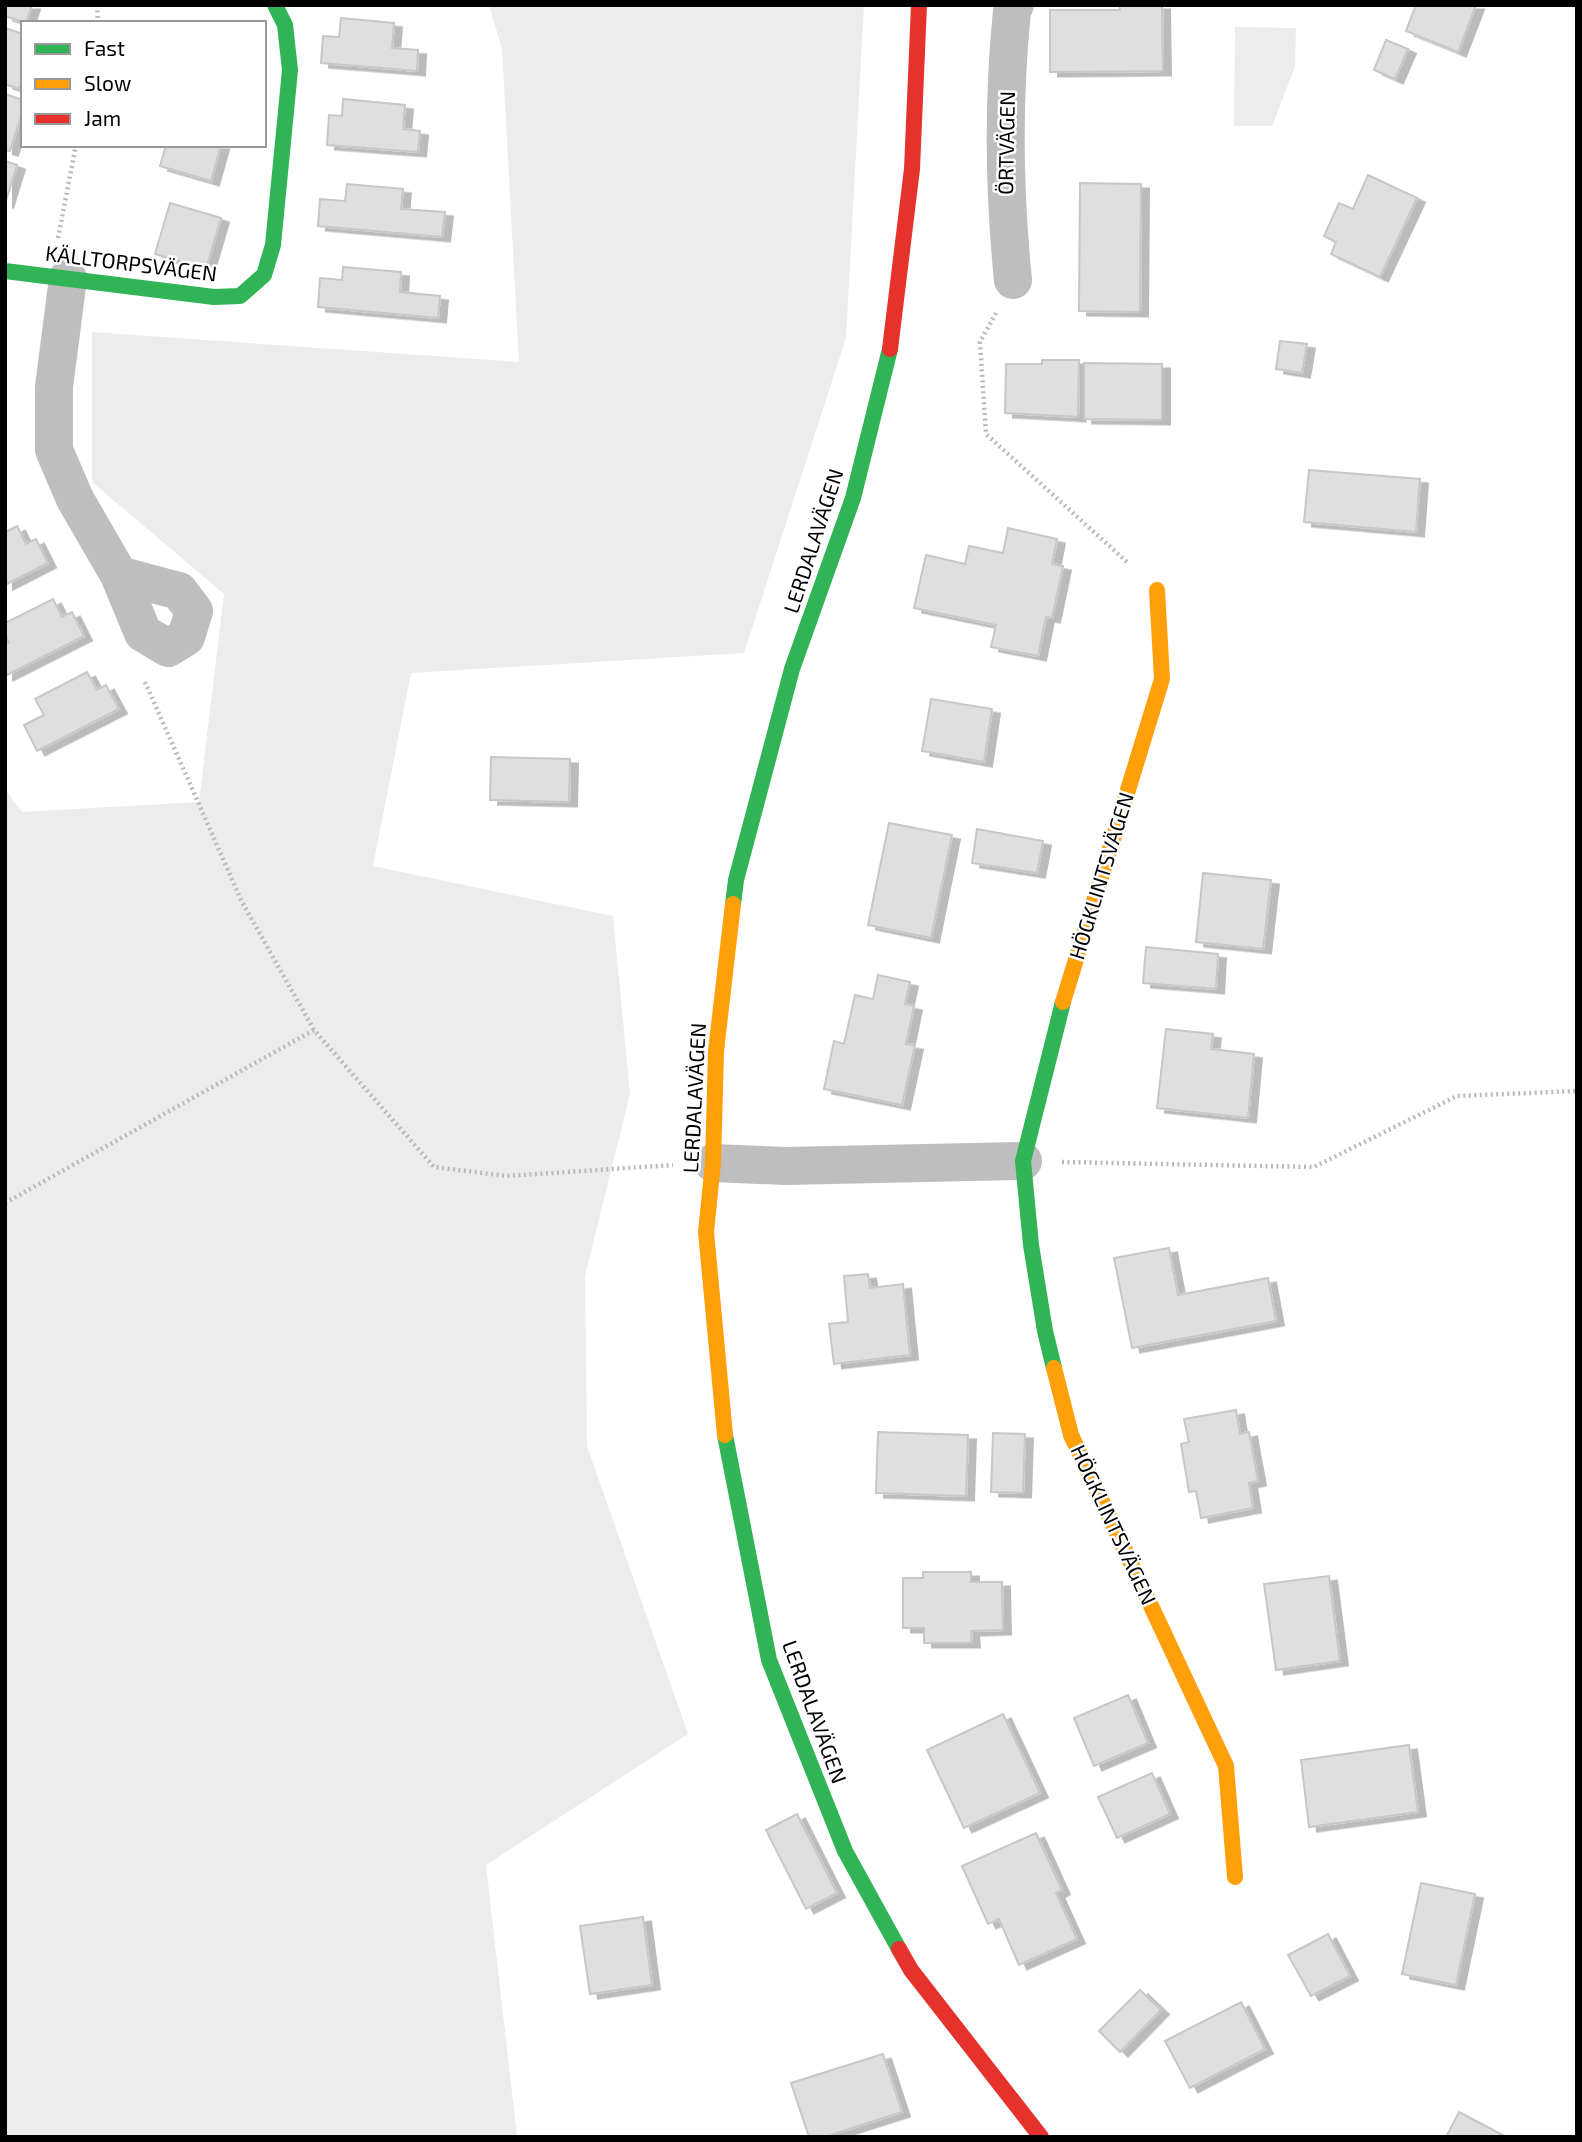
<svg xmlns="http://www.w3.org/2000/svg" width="1582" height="2142" font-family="'Exo 2',sans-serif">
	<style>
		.green { fill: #ececec }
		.building { fill: #dfdfdf; stroke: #c7c7c7; stroke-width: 2; filter: url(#shadow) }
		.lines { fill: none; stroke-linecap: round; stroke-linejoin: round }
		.path { stroke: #b9b9b9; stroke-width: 4.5; stroke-dasharray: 2 3.5; stroke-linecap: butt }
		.street { stroke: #bebebe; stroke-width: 38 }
		.fast { stroke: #30b455; stroke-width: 16 }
		.slow { stroke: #ff9f0a; stroke-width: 16 }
		.jam { stroke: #e5322d; stroke-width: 16 }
		.labels { text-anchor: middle; stroke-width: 5; stroke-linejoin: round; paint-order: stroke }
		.street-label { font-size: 21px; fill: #000; stroke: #fff }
	</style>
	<defs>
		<filter id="shadow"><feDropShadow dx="8" dy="4.5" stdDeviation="0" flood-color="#0004"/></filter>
	</defs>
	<rect width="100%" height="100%" fill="#fff"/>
	<!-- green -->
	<g class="green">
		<polygon points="489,5 864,5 846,338 744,653 411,673 373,866 613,916 630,1094 585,1276 587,1446 688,1734 486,1865 517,2137 5,2137 5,789 22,812 199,802 224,594 92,482 92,332 519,362 502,49"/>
		<polygon points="1235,27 1296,28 1295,67 1272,126 1234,126"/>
	</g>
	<!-- building -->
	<g class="building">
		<polygon points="5,5 32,5 26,23 5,16"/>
		<polygon points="1120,5 1162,5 1163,71 1050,72 1050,10 1120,10"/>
		<polygon points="1416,5 1476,5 1458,52 1406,31"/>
		<polygon points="341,18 394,23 392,48 418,50 417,71 321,63 323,36 339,37"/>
		<polygon points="5,28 23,34 23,78 19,89 5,84"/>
		<polygon points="1386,40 1408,49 1395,79 1374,70"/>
		<polygon points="5,94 23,100 23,110 10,151 5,150"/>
		<polygon points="343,99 405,105 403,129 420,131 418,152 327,145 329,115 342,116"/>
		<polygon points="166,145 221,145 211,181 160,166"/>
		<polygon points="5,161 17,165 5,204"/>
		<polygon points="1368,175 1417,198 1380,277 1331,254 1336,242 1324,236 1339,203 1353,209"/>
		<polygon points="1080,183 1141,184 1140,312 1079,311"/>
		<polygon points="347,184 403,189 401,209 445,212 442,237 318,226 320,199 345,201"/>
		<polygon points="170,203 221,218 206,269 155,254"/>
		<polygon points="343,267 401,272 400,292 440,296 438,318 318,307 320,278 342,280"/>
		<polygon points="1280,341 1307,344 1302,373 1276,369"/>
		<polygon points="1042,360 1079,360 1078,417 1005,413 1006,364 1042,364"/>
		<polygon points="1084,363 1162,364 1162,420 1084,419"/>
		<polygon points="1309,470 1420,479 1416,532 1304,522"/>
		<polygon points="17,526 26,544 36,539 48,563 5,585 5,532"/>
		<polygon points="1008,528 1057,539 1052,564 1063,566 1052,618 1046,617 1038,656 991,647 996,625 914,608 926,555 965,564 969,546 1003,553"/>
		<polygon points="53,599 62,617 72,612 84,636 5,676 5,644 9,642 5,635 5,623"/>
		<polygon points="87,672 97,690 106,685 119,709 37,751 24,725 44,715 35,699"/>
		<polygon points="931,699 992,709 984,762 922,751"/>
		<polygon points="491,757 570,759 569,802 490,800"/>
		<polygon points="889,823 952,835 931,938 868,925"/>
		<polygon points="977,829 1043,841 1037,873 972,863"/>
		<polygon points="1203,873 1271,880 1263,949 1196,942"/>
		<polygon points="1146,947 1218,954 1216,989 1143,983"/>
		<polygon points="878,975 910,982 905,1004 914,1006 906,1044 915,1045 902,1105 824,1089 834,1041 844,1044 855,995 873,999"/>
		<polygon points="1166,1029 1213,1034 1211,1049 1254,1054 1248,1118 1157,1108"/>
		<polygon points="1169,1248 1178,1295 1268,1278 1276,1321 1132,1348 1114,1258"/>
		<polygon points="868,1274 870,1288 903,1284 910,1355 834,1364 829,1324 848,1322 844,1276"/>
		<polygon points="1236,1410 1240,1434 1249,1432 1258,1481 1249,1483 1253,1508 1201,1518 1196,1491 1189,1492 1181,1444 1189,1442 1184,1419"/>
		<polygon points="878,1432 968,1435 966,1496 876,1493"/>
		<polygon points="993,1433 1025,1434 1023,1493 991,1492"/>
		<polygon points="923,1572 971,1572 971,1582 1002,1582 1003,1630 971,1631 972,1643 924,1643 924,1628 903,1628 903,1578 923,1578"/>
		<polygon points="1329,1576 1340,1661 1276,1670 1264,1584"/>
		<polygon points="1128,1695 1148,1743 1094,1766 1074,1718"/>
		<polygon points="1003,1714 1040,1793 964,1828 927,1750"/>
		<polygon points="1409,1745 1418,1812 1309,1827 1301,1760"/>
		<polygon points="1152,1773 1170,1814 1117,1838 1098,1797"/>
		<polygon points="797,1814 837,1893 806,1909 766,1830"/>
		<polygon points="1036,1833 1062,1890 1056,1893 1077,1939 1019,1965 999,1919 988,1924 962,1866"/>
		<polygon points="1421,1883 1475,1894 1456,1985 1402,1974"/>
		<polygon points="643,1917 652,1985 590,1994 580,1926"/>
		<polygon points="1328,1934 1350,1976 1311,1996 1288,1955"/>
		<polygon points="1140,1990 1161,2010 1120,2052 1099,2031"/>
		<polygon points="1241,2002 1265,2049 1190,2088 1165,2041"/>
		<polygon points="883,2054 902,2112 824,2137 809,2137 791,2083"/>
		<polygon points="1459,2112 1506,2137 1446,2137"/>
	</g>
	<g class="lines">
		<!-- path -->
		<g class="path">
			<polyline points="97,5 98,23"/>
			<polyline points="58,238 76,145"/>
			<polyline points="996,313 980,342 986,434 1128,563"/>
			<polyline points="145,682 242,902 314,1030 434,1167 507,1176 673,1165"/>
			<polyline points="1062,1162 1314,1167 1457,1096 1577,1091"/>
			<polyline points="5,1203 314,1030"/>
		</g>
		<!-- street -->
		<g class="street">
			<polyline points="68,278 54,387 54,450 75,499 119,575 143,633 168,648 186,637 194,611 179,591 119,575"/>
			<path d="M1013 280C1004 191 1003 100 1012 11L1015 5"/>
			<polyline points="713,1163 785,1166 1023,1161"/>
		</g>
		<!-- fast -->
		<g class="fast">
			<polyline points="5,271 214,297 240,296 264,275 273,245 290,70 285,25 275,5"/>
			<polyline points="733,904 736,880 792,669 853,498 890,349"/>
			<polyline points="1054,1368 1045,1331 1031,1245 1023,1161 1063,1002"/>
			<polyline points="725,1435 769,1660 845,1851 899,1949"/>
		</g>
		<!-- slow -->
		<g class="slow">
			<polyline points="1063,1002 1162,679 1157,590"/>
			<polyline points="1054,1368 1071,1435 1226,1766 1235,1877"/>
			<polyline points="725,1435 706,1232 713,1163 716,1051 733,904"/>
		</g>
		<!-- jam -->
		<g class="jam">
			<polyline points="890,349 912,169 919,5"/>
			<polyline points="899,1949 911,1970 1041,2137"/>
		</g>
	</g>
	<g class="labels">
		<!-- street labels -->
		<g class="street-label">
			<text transform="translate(1007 143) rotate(-89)" y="7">ÖRTVÄGEN</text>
			<text transform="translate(131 264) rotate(7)" y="7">KÄLLTORPSVÄGEN</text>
			<text transform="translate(814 541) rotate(-72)" y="7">LERDALAVÄGEN</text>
			<text transform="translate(1102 876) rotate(-73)" y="7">HÖGKLINTSVÄGEN</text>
			<text transform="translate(695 1098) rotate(-87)" y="7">LERDALAVÄGEN</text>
			<text transform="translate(1113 1525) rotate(65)" y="7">HÖGKLINTSVÄGEN</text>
			<text transform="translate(814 1712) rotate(70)" y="7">LERDALAVÄGEN</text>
		</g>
	</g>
	<!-- border -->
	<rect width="1582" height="2142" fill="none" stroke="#000000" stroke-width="14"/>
	<!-- legend -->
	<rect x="21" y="21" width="245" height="126" fill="#ffffff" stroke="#999999" stroke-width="2"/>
	<rect x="35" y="44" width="35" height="10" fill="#30b455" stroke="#999999" stroke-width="2"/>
	<text x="84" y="56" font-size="21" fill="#000000">Fast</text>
	<rect x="35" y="79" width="35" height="10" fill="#ff9f0a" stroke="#999999" stroke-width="2"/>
	<text x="84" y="91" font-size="21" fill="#000000">Slow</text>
	<rect x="35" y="114" width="35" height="10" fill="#e5322d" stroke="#999999" stroke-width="2"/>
	<text x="84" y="126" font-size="21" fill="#000000">Jam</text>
</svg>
